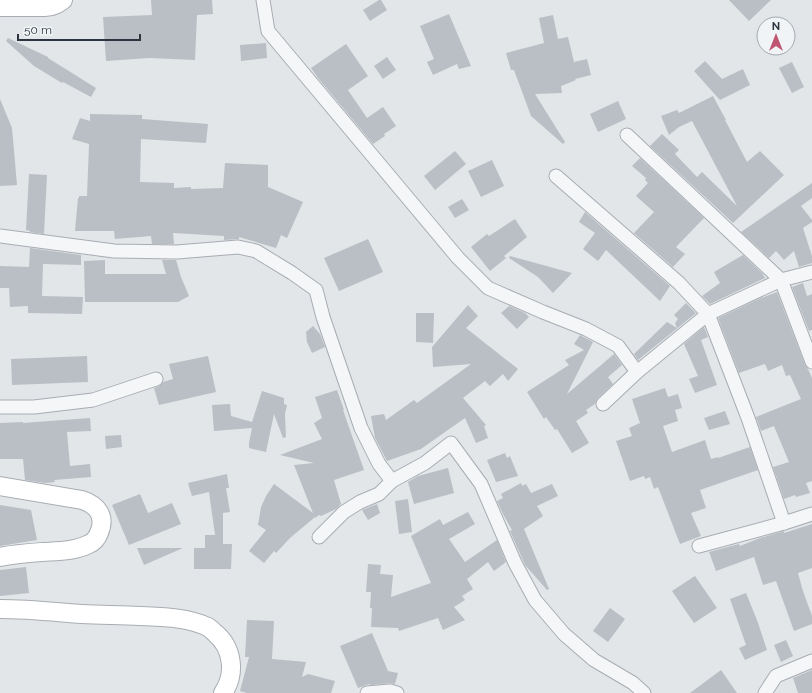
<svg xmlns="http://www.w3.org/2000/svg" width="812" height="693" font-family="Raleway,sans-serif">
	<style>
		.building { fill: #babfc5 }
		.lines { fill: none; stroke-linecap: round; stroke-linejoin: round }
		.street-casing { stroke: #a8adb3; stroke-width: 15 }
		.secondary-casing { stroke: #a8adb3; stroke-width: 20 }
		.street { stroke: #f4f6f8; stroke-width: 13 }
		.secondary { stroke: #fff; stroke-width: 18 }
	</style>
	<rect width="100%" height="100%" fill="#e2e6e9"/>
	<!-- building -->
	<g class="building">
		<polygon points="151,0 212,0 213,14 197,15 195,60 149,58 106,61 103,17 152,15"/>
		<polygon points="379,0 381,0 387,10 370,21 363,10"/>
		<polygon points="729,0 771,0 749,21"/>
		<polygon points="449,14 471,66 459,69 457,64 433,75 427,62 434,59 420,26"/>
		<polygon points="553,15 558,39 568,37 574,62 587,59 591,75 575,79 576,80 561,86 562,93 535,94 565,142 563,144 531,116 514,70 511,70 506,53 544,43 539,18"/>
		<polygon points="8,38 48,57 48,58 96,88 91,97 63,82 62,83 34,66 6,41"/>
		<polygon points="266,43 267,58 241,61 240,45"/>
		<polygon points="346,44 368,76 348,90 367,118 383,107 396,126 384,134 385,136 373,144 318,78 311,68"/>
		<polygon points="387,57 396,70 383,79 374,66"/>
		<polygon points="705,61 722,79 743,69 750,85 720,100 694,71"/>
		<polygon points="792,62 804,87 792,93 779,68"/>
		<polygon points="713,96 726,120 725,120 747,162 760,151 784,175 733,223 650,146 662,134 679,150 675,154 697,177 702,172 737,206 692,121 679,127 669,135 661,116 677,110 679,113"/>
		<polygon points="0,99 12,128 17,185 0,186"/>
		<polygon points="618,101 626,119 598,132 590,114"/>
		<polygon points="90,114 142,115 142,119 208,124 206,143 141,139 140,182 174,183 174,188 191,187 191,189 223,188 225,163 268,165 268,187 303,202 287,238 281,235 276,248 239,237 239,239 224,240 224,236 173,233 174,244 152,244 151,236 115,239 114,231 75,231 78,198 79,198 79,196 87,196 89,144 72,139 80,118 90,121"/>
		<polygon points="455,151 466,164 435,190 424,176"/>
		<polygon points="640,158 704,218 676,247 685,254 673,267 634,233 654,212 636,196 648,183 645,180 646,178 632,166"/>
		<polygon points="492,160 504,186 481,197 468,171"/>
		<polygon points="29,174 47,175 44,234 30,232 30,231 26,230"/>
		<polygon points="812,183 812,198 801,206 812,220 812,222 803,228 812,256 812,263 799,267 794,251 784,260 776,251 769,258 741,232"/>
		<polygon points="462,199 469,210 455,218 448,207"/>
		<polygon points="585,212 670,286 660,301 606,250 598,261 583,249 595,233 579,222"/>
		<polygon points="515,219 527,237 504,256 506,258 490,271 471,247 487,234 489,236"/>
		<polygon points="368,239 383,272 339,291 324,258"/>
		<polygon points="30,248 81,255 81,265 43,264 42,296 83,297 82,314 28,313 28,306 10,307 9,288 0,288 0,266 29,267"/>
		<polygon points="743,255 762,273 765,278 710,304 702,296 720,283 714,272"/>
		<polygon points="510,256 572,273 553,293 538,277 509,258"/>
		<polygon points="105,260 105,274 166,274 162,260 176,260 181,277 189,296 178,302 85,302 84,261"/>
		<polygon points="803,283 807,296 812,294 812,330 809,331 792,287"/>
		<polygon points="777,292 805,365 808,369 812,378 812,481 806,483 810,493 796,497 795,495 784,499 773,467 789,462 774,426 761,431 756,417 801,399 790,375 786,376 782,365 768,371 765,364 739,373 718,318 761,298"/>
		<polygon points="686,303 696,313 638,360 634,354 667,322 677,328 675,323 678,319 674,315"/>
		<polygon points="468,305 478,316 466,328 518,369 508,381 503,374 490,386 485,381 463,398 486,425 484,426 488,438 476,443 465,418 421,449 387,461 375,438 371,416 384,414 386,420 414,400 417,403 471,364 433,367 432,347"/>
		<polygon points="509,306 525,313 529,317 517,329 501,313"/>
		<polygon points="416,313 434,313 433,343 416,342"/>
		<polygon points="313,326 320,334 325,347 312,353 307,342 306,332"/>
		<polygon points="704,327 708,337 701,340 717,385 695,393 689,379 698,376 684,344"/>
		<polygon points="580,335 593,342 567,394 614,354 622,365 608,377 613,384 598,398 596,401 595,404 586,410 588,413 576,421 589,443 572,453 557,429 555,430 546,417 544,419 527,392 569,365 565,360 584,350 574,344"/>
		<polygon points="87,356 88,382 12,385 11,359"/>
		<polygon points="208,356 216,392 159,405 154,388 159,386 163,382 173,379 169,364"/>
		<polygon points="665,388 668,397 678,394 682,408 675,410 678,421 663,426 672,452 705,440 711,459 718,457 718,458 750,447 758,470 700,490 706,508 691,513 701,536 680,544 658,487 654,489 650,477 645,479 644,476 630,481 616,441 632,436 629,428 640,423 632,399"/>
		<polygon points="337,390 344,410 343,410 364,470 334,480 341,504 336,509 321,516 319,515 315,518 315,517 290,538 276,553 274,551 264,563 249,551 266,530 258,525 261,507 266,496 274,484 313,513 294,465 314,463 280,455 322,439 314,423 322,418 315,397"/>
		<polygon points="262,391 284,398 284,404 287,405 285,414 286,437 283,438 274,414 266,452 249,448 249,443 252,428 214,431 212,405 230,404 231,416 252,422"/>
		<polygon points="725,411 730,424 709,430 704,418"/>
		<polygon points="90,418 91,431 67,432 70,466 90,464 91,477 54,480 55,482 45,483 25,480 23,459 0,459 0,423 23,422 23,423"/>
		<polygon points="121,435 122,447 106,449 105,436"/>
		<polygon points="505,453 507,458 510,456 518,476 496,482 487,460"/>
		<polygon points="448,468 454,493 414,504 408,482 418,476"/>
		<polygon points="227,474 229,488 226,488 230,512 223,513 223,544 232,544 231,569 194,569 194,548 205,548 205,535 215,535 209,492 192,496 188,483"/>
		<polygon points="521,483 522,486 526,484 531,493 552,484 558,496 537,506 543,516 524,529 549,589 547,590 525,565 510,531 512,530 503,514 497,501 503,498 501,494"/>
		<polygon points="140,494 148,513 172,503 181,524 129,545 112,505"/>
		<polygon points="408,499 412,532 399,534 395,501"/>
		<polygon points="377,504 380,513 368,520 362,510"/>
		<polygon points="0,505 31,510 37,540 0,546"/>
		<polygon points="468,512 475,524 449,539 465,562 497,540 506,562 494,571 488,562 467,579 473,589 462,596 465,600 454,607 465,620 443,630 438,618 399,631 398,628 371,627 372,608 370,608 371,592 366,592 368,564 381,565 380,574 393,575 391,597 431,583 411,536 440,519 443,525"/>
		<polygon points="812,524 812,568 798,573 803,591 812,616 812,624 794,631 776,581 763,585 754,557 716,571 709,552 739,544 740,546 760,538 784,531 784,533"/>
		<polygon points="137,548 183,548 144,565"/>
		<polygon points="26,567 29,593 0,596 0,570"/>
		<polygon points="695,576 717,608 694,623 672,591"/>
		<polygon points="746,593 757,620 767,650 745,660 739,648 746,645 730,599"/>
		<polygon points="610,608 625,619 608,642 593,631"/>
		<polygon points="247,620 274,621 272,659 306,662 302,677 308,674 335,681 331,693 247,693 240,691 249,657 245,657"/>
		<polygon points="372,633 388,671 398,673 395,684 390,683 371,685 369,684 358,688 340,646"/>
		<polygon points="786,640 793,656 781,662 774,645"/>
		<polygon points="721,670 737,693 690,693"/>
		<polygon points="812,670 812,693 798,693 793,678"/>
	</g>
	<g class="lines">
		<!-- street casing -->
		<g class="street-casing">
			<g id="street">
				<polyline points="263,0 268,31 458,258 488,288 543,312 586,329 618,346 637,372"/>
				<polyline points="627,135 781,280 812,362"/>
				<polyline points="556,176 679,283 708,314 748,418 784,523"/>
				<polyline points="0,236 114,251 177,252 238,247 256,251 292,273 316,290 323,317 361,428 379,464 392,481"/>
				<polyline points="603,404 637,372 708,314 781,280 812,272"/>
				<polyline points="0,407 34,407 93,400 156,379"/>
				<polyline points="319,537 344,512 360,502 379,494 392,481 425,463 451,443 481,484 515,563 535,600 564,634 594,660 633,683 644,693"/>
				<polyline points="699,546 784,523 812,514"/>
				<polyline points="367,693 390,691 397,693"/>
				<polyline points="765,693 776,676 812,661"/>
			</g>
		</g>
		<!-- secondary casing -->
		<g class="secondary-casing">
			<g id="secondary">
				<polyline points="0,7 44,7 52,6 57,4 63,0"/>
				<path d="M0 486 82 500C98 505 106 517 99 533 97 538 94 542 89 544 76 551 58 551 43 552 29 553 14 554 0 557"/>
				<path d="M0 609C27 609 55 612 82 614 101 615 120 615 140 616 163 617 187 617 208 627 211 629 213 631 215 633 233 648 236 674 223 693"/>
			</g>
		</g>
		<!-- street -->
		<use href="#street" class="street"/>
		<!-- secondary -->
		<use href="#secondary" class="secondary"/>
	</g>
	<!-- north arrow -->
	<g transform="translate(776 36)"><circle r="19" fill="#f1f4f6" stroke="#a2a8ad"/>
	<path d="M0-3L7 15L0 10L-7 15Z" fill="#c05572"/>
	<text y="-6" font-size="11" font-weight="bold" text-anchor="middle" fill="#2c353f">N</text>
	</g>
	<!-- scale -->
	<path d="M18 34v6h122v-6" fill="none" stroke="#2c353f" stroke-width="2"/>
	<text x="24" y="34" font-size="12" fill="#2c353f" stroke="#f1f4f6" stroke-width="3" paint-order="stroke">50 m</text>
</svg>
